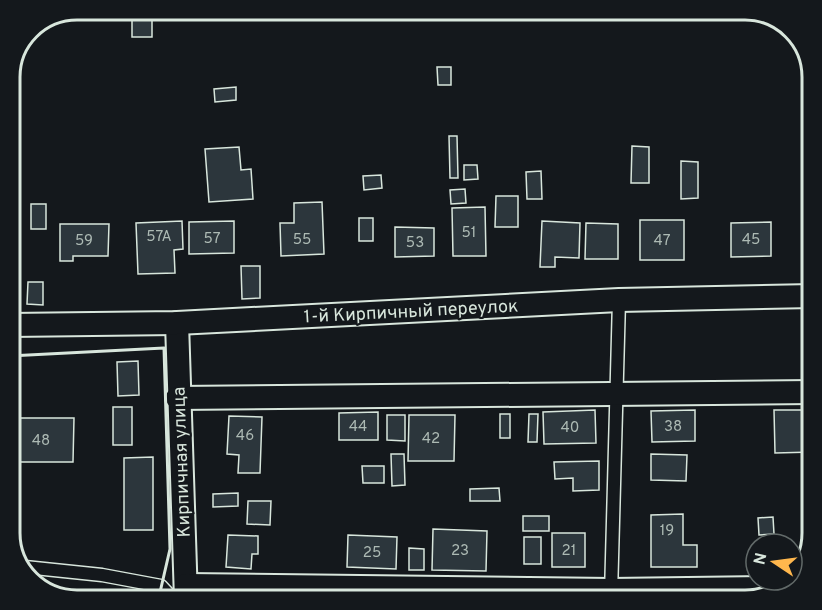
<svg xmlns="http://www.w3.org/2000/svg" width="822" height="610" font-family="Overpass,sans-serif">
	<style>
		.building { fill: #2c363c; stroke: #d8e6dc; stroke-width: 1.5 }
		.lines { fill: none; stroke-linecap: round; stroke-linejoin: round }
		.service-casing { stroke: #d8e6dc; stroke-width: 15 }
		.minor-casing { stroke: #d8e6dc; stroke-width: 26 }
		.service { stroke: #14181c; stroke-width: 12 }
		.minor { stroke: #14181c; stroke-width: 22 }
		.wall { stroke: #d8e6dc; stroke-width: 3 }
		.labels { text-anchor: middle; stroke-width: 4.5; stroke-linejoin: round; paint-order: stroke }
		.number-label { font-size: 15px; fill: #adbab4 }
		.street-label { font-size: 18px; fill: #d8e6dc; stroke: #14181c }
		.rim { fill: none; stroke: #d8e6dc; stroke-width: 3 }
	</style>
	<rect width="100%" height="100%" fill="#14181c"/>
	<!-- building -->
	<g class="building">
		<polygon points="132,15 152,16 152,37 132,37"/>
		<polygon points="437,67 451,67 451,85 438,85"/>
		<polygon points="236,87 236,100 215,102 214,89"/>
		<polygon points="449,136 457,136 458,178 450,178"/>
		<polygon points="632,146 649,147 649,183 631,183"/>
		<polygon points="239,147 241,170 251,169 253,199 209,202 205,149"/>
		<polygon points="681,161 698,162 698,198 681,199"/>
		<polygon points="464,165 477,165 478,179 464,180"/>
		<polygon points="541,171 542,199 527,199 526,172"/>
		<polygon points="381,175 382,188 364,190 363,176"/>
		<polygon points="810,181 813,181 813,223 812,223"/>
		<polygon points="465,189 466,203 451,204 450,190"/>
		<polygon points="496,196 518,196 518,227 495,227"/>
		<polygon points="322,202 324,254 281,256 280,223 294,223 294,203"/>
		<rect x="31" y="204" width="15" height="25"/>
		<polygon points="485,207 486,256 453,256 452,208"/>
		<rect x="359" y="218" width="14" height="23"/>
		<rect x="640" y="220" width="44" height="40"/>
		<polygon points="182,221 183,249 174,250 175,273 138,274 136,223"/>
		<polygon points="234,221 234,253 189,254 189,222"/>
		<polygon points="542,221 580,223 579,258 555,257 555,267 540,267"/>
		<polygon points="771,222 771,256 731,257 731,223"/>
		<polygon points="586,223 618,224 618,259 585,259"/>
		<polygon points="60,224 109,224 108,256 73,256 73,261 60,261"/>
		<polygon points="395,227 434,228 434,256 395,257"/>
		<polygon points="241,266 260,266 260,298 242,299"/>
		<polygon points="28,282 43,282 43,305 27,304"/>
		<polygon points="138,361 139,395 118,396 117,362"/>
		<rect x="113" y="407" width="19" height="38"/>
		<polygon points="595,410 596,443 544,444 543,412"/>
		<polygon points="695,410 695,441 652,442 651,411"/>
		<polygon points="774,410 811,410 813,452 775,453"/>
		<polygon points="378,412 378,440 339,440 339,413"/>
		<rect x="500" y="414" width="10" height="24"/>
		<polygon points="529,414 538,414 537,442 528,442"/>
		<polygon points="387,415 405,415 405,441 387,440"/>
		<polygon points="409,415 455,415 454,461 408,461"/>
		<polygon points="229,416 262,417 260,473 238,473 239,455 227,454"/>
		<polygon points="9,418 74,418 73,462 9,462"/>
		<polygon points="391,454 404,454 405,485 392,486"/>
		<polygon points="651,454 687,455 686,481 651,480"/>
		<polygon points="153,457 153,530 124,530 124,458"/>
		<polygon points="599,461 599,490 573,491 573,478 555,479 554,462"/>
		<polygon points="362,466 384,466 384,483 363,483"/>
		<polygon points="499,488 500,501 470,501 470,489"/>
		<polygon points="238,493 238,506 213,507 213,494"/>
		<polygon points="248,501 271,501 270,525 247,524"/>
		<polygon points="683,514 683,545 697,545 697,567 651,567 651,515"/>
		<rect x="523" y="516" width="26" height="15"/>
		<polygon points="773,517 774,534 759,535 758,518"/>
		<polygon points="433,529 487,531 486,571 432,570"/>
		<rect x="552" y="533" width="33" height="34"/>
		<polygon points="228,535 258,536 258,554 252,554 251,569 226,567"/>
		<polygon points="348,535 397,537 396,569 347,567"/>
		<rect x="524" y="537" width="17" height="27"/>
		<polygon points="801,540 811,540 802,565 801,565"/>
		<polygon points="409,548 424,549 424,570 409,570"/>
	</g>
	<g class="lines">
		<!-- service casing -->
		<g class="service-casing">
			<g id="service">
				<polyline points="25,567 102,575 161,586 175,601"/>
				<polyline points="611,595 619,300"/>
			</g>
		</g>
		<!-- minor casing -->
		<g class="minor-casing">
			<g id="minor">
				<polyline points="177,323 186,599"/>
				<polyline points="9,325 177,323 619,300 813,296"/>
				<polyline points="177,398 813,392"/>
				<polyline points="186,585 611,590 772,588"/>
			</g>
		</g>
		<!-- service -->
		<use href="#service" class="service"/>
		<!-- minor -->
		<use href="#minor" class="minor"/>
		<!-- wall -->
		<polyline class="wall" points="9,356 164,348 170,549 158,601"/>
	</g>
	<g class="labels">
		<!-- number labels -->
		<g class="number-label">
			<text x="469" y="237">51</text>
			<text x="159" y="241">57А</text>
			<text x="212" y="243">57</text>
			<text x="302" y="244">55</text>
			<text x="751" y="244">45</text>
			<text x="84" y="245">59</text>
			<text x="662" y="245">47</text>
			<text x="415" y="247">53</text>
			<text x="358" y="431">44</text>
			<text x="673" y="431">38</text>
			<text x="570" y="432">40</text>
			<text x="245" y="440">46</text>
			<text x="431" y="443">42</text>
			<text x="41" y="445">48</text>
			<text x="667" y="535">19</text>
			<text x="460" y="555">23</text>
			<text x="569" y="555">21</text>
			<text x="372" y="557">25</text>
		</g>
		<!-- street labels -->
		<g class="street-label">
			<text transform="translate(411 311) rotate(-3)" y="6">1-й Кирпичный переулок</text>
			<text transform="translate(181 462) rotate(-92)" y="6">Кирпичная улица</text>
		</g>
	</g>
	<!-- crop -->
	<path d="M0 0H822V610H0ZM77 20H745A57 57 0 0 1 802 77V533A57 57 0 0 1 745 590H77A57 57 0 0 1 20 533V77A57 57 0 0 1 77 20Z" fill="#14181c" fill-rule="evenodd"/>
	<path class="rim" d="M77 20H745A57 57 0 0 1 802 77V533A57 57 0 0 1 745 590H77A57 57 0 0 1 20 533V77A57 57 0 0 1 77 20Z"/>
	<!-- north arrow -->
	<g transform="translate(774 562) rotate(283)"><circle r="28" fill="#14181c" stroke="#626a69" stroke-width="1.5"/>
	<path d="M0-4.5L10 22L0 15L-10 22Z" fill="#ffb74d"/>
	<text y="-9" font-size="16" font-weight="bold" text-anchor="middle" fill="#d8e6dc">N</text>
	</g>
</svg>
